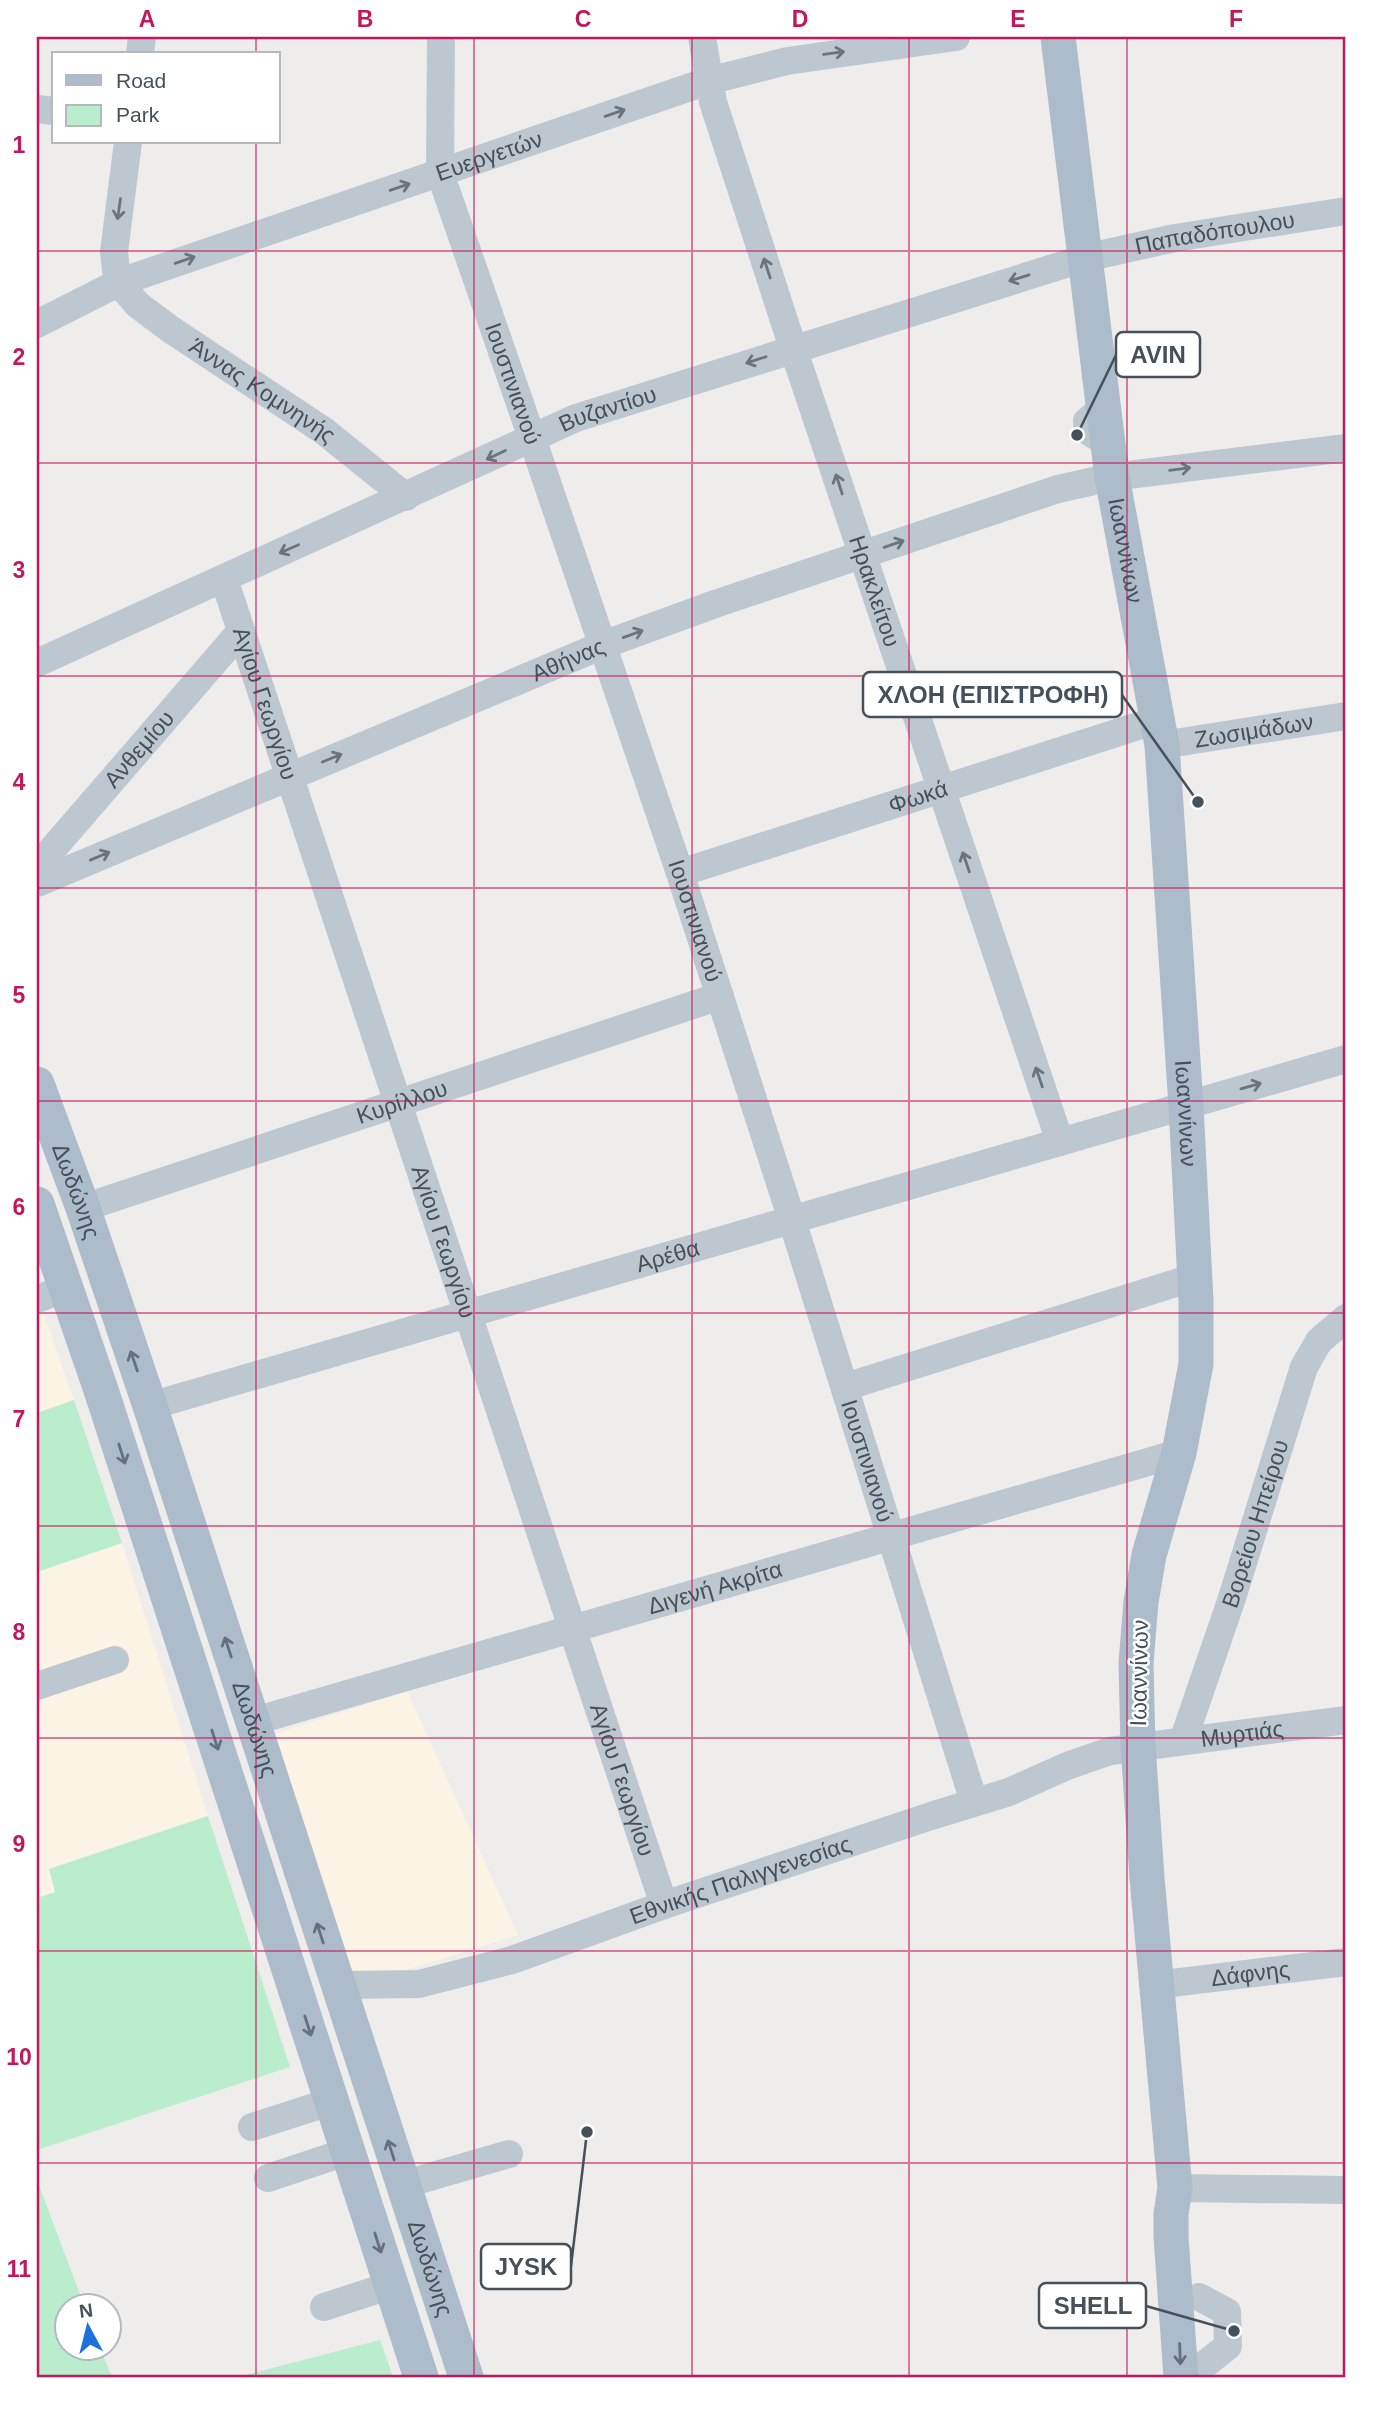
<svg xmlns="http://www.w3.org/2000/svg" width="1383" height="2414" font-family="Helvetica,sans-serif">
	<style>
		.commercial { fill: #fbf4e4 }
		.green { fill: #b9edcd }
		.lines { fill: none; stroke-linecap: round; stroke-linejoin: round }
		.minor { stroke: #bdc7cf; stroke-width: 28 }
		.major { stroke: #acbccb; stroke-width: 35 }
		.oneway { stroke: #69747c }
		.oneway2 { stroke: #64707b }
		.grid { fill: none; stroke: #c2185b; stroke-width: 2; stroke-opacity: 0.55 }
		.labels { text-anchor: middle; stroke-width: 5; stroke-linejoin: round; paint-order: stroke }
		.street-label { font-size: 23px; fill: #455059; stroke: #fff }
		.leader { fill: none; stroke: #455059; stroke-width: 2.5 }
		.callout-dot { fill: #455059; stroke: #fff; stroke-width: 2.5 }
		.callout { fill: #fff; stroke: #455059; stroke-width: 2.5 }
		.callout-label { font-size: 24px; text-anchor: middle; font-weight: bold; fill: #455059 }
		.neatline { fill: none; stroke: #c2185b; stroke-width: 2.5 }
		.grid-label { font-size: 23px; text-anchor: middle; font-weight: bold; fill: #c2185b }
	</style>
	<rect width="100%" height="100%" fill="#efecec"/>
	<!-- commercial -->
	<g class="commercial">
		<polygon points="37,1295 74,1400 37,1413"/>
		<polygon points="122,1543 208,1816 49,1869 56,1892 37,1898 37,1572"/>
		<polygon points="407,1691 518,1935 387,1976 351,1972 272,1735"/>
	</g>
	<!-- green -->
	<g class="green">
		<polygon points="74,1400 122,1543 37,1572 37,1413"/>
		<polygon points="208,1816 290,2067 37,2150 37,1898 55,1892 49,1869"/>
		<polygon points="37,2180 84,2305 66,2306 66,2348 100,2348 112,2377 37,2377"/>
		<polygon points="380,2340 393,2377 238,2377"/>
	</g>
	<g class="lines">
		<!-- minor -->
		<g class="minor">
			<path id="s1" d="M441 37 440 173 532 438 680 873 792 1220 974 1802"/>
			<path id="s2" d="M702 37 713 102 793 348 1060 1142"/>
			<polyline points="140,54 142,37"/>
			<polyline points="37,109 54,111"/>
			<path id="s3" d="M128 142 114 252 116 270 124 289 138 305 170 329 324 431 406 497"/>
			<path id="s4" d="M37 324 120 282 708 81 787 61 956 37"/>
			<polyline points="1103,408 1087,421 1088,431 1108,444"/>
			<path id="s5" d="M224 579 664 1905"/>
			<path id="s6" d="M37 663 576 418 1085 258 1175 238 1346 211"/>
			<path id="s7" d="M1162 745 1346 716"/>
			<path id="s8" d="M37 867 241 631"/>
			<path id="s9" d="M680 873 1157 720"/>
			<path id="s10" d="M37 883 603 645 715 604 1058 489 1112 477 1346 448"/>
			<path id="s11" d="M83 1208 720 996"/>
			<polyline points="37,1299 66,1288"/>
			<polyline points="845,1387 1195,1277"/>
			<path id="s12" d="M150 1406 1346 1059"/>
			<polyline points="37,1686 115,1660"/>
			<path id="s13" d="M251 1722 1179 1453"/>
			<path id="s14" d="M1183 1741 1232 1598 1304 1367 1319 1341 1346 1318"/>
			<path id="s15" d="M337 1985 419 1984 512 1960 664 1905 931 1816 1009 1792 1067 1766 1110 1751 1346 1720"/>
			<path id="s16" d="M1155 1985 1346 1962"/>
			<polyline points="252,2127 333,2101"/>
			<polyline points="268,2178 349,2151"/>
			<polyline points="402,2185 509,2154"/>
			<polyline points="1175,2188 1346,2190"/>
			<polyline points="1199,2297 1227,2312 1228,2346 1204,2365"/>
			<polyline points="324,2307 392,2285"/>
		</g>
		<!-- major -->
		<g class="major">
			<path id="s17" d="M1058 37 1112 477 1162 745 1186 1106 1196 1301V1364L1179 1453 1149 1555 1141 1602 1136 1663 1138 1746 1147 1878 1175 2188 1171 2214V2237L1181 2377"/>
			<path id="s18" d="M37 1084 83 1208 150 1406 466 2377"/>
			<polyline points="37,1204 102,1393 421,2377"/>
		</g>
	</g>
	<!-- one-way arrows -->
	<defs><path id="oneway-shaft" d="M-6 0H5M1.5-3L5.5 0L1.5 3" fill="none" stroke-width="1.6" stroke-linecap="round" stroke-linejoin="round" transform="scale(1.75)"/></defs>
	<g class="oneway">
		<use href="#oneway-shaft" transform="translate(834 53) rotate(-8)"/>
		<use href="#oneway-shaft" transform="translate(615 113) rotate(-19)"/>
		<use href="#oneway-shaft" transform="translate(400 187) rotate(-19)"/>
		<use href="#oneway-shaft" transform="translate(119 209) rotate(98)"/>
		<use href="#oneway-shaft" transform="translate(185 260) rotate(-19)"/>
		<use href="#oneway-shaft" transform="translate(767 268) rotate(-108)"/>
		<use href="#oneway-shaft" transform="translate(1019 278) rotate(163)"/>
		<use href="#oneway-shaft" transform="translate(756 360) rotate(162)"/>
		<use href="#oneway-shaft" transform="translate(496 455) rotate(155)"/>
		<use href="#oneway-shaft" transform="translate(1180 469) rotate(-7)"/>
		<use href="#oneway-shaft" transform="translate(839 484) rotate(-108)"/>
		<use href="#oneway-shaft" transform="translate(894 544) rotate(-19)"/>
		<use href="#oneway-shaft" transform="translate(289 549) rotate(156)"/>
		<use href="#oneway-shaft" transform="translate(633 634) rotate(-20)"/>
		<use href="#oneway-shaft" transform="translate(332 758) rotate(-22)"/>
		<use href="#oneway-shaft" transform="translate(100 856) rotate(-23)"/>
		<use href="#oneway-shaft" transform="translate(966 862) rotate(-109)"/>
		<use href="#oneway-shaft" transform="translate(1039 1077) rotate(-109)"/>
		<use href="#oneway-shaft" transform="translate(1251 1086) rotate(-16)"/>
	</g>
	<g class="oneway2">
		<use href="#oneway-shaft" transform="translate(134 1361) rotate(-109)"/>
		<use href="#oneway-shaft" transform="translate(122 1454) rotate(72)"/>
		<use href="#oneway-shaft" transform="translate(228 1647) rotate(-108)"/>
		<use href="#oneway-shaft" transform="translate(215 1740) rotate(72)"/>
		<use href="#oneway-shaft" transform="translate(320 1933) rotate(-108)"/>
		<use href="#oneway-shaft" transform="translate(308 2026) rotate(72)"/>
		<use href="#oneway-shaft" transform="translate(391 2150) rotate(-108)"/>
		<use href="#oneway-shaft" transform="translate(378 2243) rotate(72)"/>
		<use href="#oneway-shaft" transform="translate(1180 2354) rotate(88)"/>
	</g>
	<!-- grid -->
	<path class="grid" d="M256 37V54M474 37V2377M692 37V2377M909 37V2377M1127 37V2377M256 142V2377M37 251H1346M37 463H1346M37 676H1346M37 888H1346M37 1101H1346M37 1313H1346M37 1526H1346M37 1738H1346M37 1951H1346M37 2163H1346"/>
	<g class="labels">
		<!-- street labels -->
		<g class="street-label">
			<text dy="8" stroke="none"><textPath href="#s4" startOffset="483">Ευεργετών</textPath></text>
			<text dy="8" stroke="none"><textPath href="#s6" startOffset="1258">Παπαδόπουλου</textPath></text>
			<text dy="8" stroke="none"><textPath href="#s1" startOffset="359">Ιουστινιανού</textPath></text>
			<text dy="8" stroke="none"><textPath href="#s3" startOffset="322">Άννας Κομνηνής</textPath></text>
			<text dy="8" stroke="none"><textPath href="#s6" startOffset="625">Βυζαντίου</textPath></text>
			<text dy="8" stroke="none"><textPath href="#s17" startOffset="518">Ιωαννίνων</textPath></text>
			<text dy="8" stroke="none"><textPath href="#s2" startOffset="581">Ηρακλείτου</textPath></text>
			<text dy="8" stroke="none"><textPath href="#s10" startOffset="576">Αθήνας</textPath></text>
			<text dy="8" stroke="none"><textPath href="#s5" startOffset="131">Αγίου Γεωργίου</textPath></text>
			<text dy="8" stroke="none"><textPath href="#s7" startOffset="93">Ζωσιμάδων</textPath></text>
			<text dy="8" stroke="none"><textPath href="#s8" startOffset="156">Ανθεμίου</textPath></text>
			<text dy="8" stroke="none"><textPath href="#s9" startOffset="250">Φωκά</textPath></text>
			<text dy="8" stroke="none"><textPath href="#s1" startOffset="926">Ιουστινιανού</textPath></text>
			<text dy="8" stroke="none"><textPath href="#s11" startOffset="336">Κυρίλλου</textPath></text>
			<text dy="8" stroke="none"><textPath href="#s17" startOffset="1085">Ιωαννίνων</textPath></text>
			<text dy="8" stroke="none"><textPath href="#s18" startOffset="114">Δωδώνης</textPath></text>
			<text dy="8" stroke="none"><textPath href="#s5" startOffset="698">Αγίου Γεωργίου</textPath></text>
			<text dy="8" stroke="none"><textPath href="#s12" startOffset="539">Αρέθα</textPath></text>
			<text dy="8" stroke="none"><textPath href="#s1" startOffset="1493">Ιουστινιανού</textPath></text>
			<text dy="8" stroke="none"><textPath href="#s14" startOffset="229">Βορείου Ηπείρου</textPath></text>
			<text dy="8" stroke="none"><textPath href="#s13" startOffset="483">Διγενή Ακρίτα</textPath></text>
			<text transform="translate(1139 1673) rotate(-89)" y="8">Ιωαννίνων</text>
			<text dy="8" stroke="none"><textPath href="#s18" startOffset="681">Δωδώνης</textPath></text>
			<text dy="8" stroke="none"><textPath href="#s15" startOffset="945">Μυρτιάς</textPath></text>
			<text dy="8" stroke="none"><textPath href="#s5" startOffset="1265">Αγίου Γεωργίου</textPath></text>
			<text dy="8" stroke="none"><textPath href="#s15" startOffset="420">Εθνικής Παλιγγενεσίας</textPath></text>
			<text dy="8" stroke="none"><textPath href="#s16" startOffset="96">Δάφνης</textPath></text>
			<text dy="8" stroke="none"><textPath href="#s18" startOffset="1248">Δωδώνης</textPath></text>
		</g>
	</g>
	<!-- callouts -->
	<path class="leader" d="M1077 435L1116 355M1198 802L1122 695M587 2132L571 2266M1234 2331L1146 2306"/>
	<g class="callout-dot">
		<circle cx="1077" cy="435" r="7"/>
		<circle cx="1198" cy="802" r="7"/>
		<circle cx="587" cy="2132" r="7"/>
		<circle cx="1234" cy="2331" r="7"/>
	</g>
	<g class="callout">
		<rect x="1116" y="332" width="84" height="45" rx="7"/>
		<rect x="863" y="672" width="259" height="45" rx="7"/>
		<rect x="481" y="2244" width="90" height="45" rx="7"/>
		<rect x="1039" y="2283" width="107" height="45" rx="7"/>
	</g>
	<g class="callout-label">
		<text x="1158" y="363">AVIN</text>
		<text x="993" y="703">ΧΛΟΗ (ΕΠΙΣΤΡΟΦΗ)</text>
		<text x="526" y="2275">JYSK</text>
		<text x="1093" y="2314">SHELL</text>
	</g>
	<!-- border -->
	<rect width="1383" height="2414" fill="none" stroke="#ffffff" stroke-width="77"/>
	<!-- legend -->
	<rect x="52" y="52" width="228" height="91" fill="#ffffff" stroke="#b5b9bd" stroke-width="2"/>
	<rect x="66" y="75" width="35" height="10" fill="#acbccb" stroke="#b5b9bd" stroke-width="2"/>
	<text x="116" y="88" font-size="21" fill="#455059">Road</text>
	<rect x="66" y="105" width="35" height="21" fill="#b9edcd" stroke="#b5b9bd" stroke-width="2"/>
	<text x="116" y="122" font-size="21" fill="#455059">Park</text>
	<!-- north arrow -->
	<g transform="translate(88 2327) rotate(353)"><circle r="33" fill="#ffffff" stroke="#b5b9bd" stroke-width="2"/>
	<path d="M0-5L12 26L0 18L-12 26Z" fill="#1b72da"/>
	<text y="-10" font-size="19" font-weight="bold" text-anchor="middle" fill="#455059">N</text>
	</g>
	<rect x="38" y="38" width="1306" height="2338" class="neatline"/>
	<g class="grid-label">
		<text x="147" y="27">A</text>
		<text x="365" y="27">B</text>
		<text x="583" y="27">C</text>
		<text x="800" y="27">D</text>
		<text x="1018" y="27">E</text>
		<text x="1236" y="27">F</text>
		<text x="19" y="153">1</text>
		<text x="19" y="365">2</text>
		<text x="19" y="578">3</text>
		<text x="19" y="790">4</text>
		<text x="19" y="1003">5</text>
		<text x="19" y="1215">6</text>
		<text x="19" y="1427">7</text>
		<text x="19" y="1640">8</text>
		<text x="19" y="1852">9</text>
		<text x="19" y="2065">10</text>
		<text x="19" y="2277">11</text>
	</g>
</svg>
